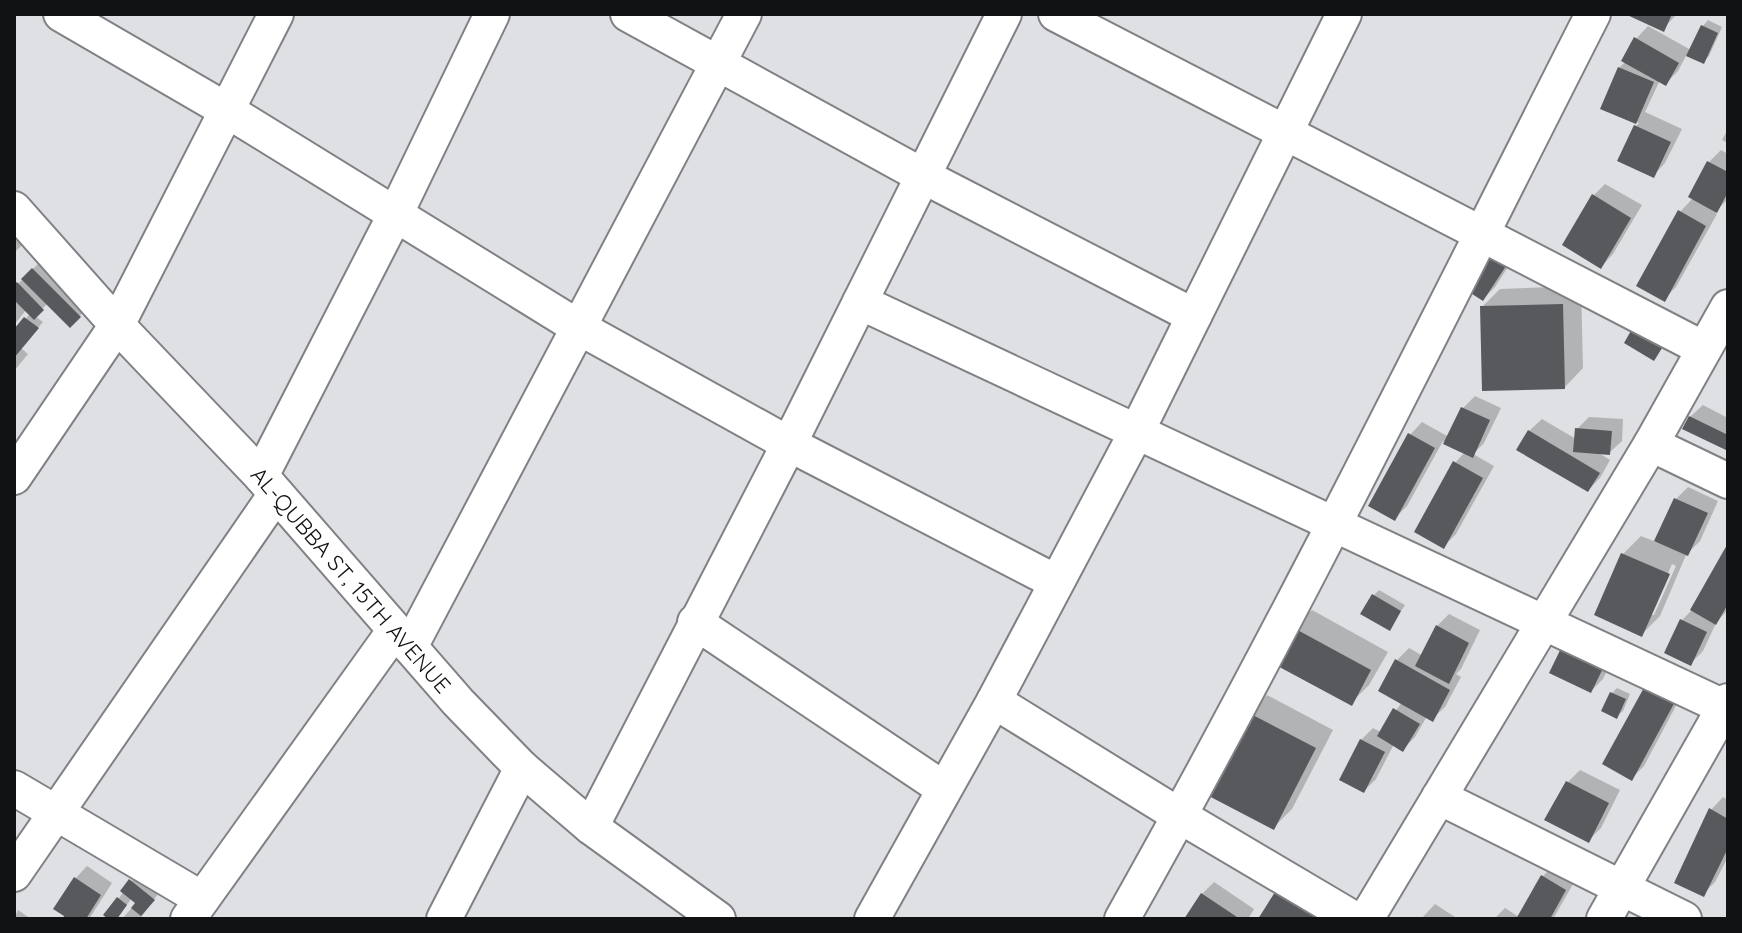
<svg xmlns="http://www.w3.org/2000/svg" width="1742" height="933" font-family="Quicksand,sans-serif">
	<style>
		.shadow { fill: #0003; fill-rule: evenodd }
		.building { fill: #57595c }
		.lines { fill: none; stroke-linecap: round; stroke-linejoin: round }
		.minor-casing { stroke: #7f8184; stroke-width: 38 }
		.minor { stroke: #fff; stroke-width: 34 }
		.labels { text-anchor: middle; stroke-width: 8; stroke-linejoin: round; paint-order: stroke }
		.street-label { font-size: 22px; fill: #111213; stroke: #fff }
	</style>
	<rect width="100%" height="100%" fill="#dee0e3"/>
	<!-- shadow -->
	<g class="shadow">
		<polygon points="1632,14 1677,14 1663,29"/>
		<polygon points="1708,20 1722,27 1709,56 1703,62 1687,54 1678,71 1666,83 1660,80 1645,112 1682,129 1665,163 1653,176 1636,126 1639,123 1603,108 1619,68 1626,61 1636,39 1648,26 1691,50 1703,26"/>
		<polygon points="1728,129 1728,143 1722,140"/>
		<polygon points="1721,150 1728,154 1728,199 1715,212 1717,214 1676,287 1664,299 1680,212 1693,198 1709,162"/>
		<polygon points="1605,184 1642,205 1613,254 1601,267 1593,196"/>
		<polygon points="14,217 27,240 14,253"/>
		<polygon points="1507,238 1521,247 1495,287 1483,299"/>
		<polygon points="45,257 92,304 70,325 48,303 35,316 43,322 21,348 28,354 14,371 14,332 30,314 26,310 14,325 14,280 18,284"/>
		<polygon points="1581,286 1583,368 1565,387 1482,307 1500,289"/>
		<polygon points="1475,396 1501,408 1484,443 1473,454 1494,466 1456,534 1444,546 1455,463 1465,452 1443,441 1407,506 1395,518 1410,435 1422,422 1449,437 1463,408"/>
		<polygon points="1703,405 1728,418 1728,449 1690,417"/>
		<polygon points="1589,417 1623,419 1622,441 1609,453 1597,452 1610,460 1600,478 1588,490 1529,431 1542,419 1576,439 1577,429"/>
		<path d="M1688 487 1718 501 1700 541 1686 555 1660 616 1642 634 1623 554 1641 536 1656 542 1676 499ZM1672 564 1676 566 1654 615H1650Z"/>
		<polygon points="1728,547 1728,610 1717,621 1703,651 1691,663 1681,621 1692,610"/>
		<polygon points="1379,590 1405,605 1390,628 1373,596"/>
		<polygon points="1312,610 1388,652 1369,685 1351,703 1293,628"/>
		<polygon points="1449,614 1480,630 1461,669 1456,674 1461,677 1445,707 1432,719 1427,716 1415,737 1403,749 1394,744 1376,779 1364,791 1361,740 1373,728 1381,732 1402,702 1397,660 1409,648 1423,656 1437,626"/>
		<polygon points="1568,639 1619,646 1603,679 1591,691"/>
		<polygon points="1686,687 1644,766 1632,778 1605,764"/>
		<polygon points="1617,688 1630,694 1623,711 1617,716 1612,693"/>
		<polygon points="1267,695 1333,730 1292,809 1274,827 1249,714"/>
		<polygon points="1580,770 1620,790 1601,828 1589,840 1568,782"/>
		<polygon points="1723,797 1728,800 1728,857 1715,882 1703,894 1711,810"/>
		<polygon points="1555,864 1577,877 1553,919 1494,919 1505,908 1519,917 1543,876"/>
		<polygon points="87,866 112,883 89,919 65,919 75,879"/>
		<polygon points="134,878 163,887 140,919 122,919 137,902 132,898 119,915 111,919 106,915"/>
		<polygon points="1214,882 1254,909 1248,919 1186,919 1202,894"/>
		<polygon points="1435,904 1458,919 1421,919"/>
		<polygon points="18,910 31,919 14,919"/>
	</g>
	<!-- building -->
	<g class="building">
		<polygon points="1625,14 1672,14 1664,32"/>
		<polygon points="1701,25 1718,33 1704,64 1686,56"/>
		<polygon points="1634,37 1679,63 1666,86 1621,61"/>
		<polygon points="1618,67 1654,82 1636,124 1600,109"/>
		<polygon points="1634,125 1671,142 1654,178 1617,161"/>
		<polygon points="1707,161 1728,172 1728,192 1717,213 1688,197"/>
		<polygon points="1592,194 1631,218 1601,269 1562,245"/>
		<polygon points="1678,210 1706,226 1665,302 1636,286"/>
		<polygon points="1493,249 1510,260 1483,301 1466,290"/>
		<polygon points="32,268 81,317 70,328 21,279"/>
		<polygon points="17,282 44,310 34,320 14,300 14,285"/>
		<polygon points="1563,304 1565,389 1482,391 1480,306"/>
		<polygon points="24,317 39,328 14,358 14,329"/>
		<polygon points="1636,322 1667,340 1654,361 1624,343"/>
		<polygon points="1461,407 1490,420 1473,458 1443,444"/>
		<polygon points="1689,416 1728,435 1728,451 1682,429"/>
		<polygon points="1575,428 1612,431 1610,455 1573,452"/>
		<polygon points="1528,430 1600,473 1588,492 1516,450"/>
		<polygon points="1408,433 1435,448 1395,521 1368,506"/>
		<polygon points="1453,461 1483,478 1444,549 1414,532"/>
		<polygon points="1674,498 1708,513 1688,556 1654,541"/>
		<polygon points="1728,543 1728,604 1716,625 1690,610"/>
		<polygon points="1621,553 1670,574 1642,637 1594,615"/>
		<polygon points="1372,594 1401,611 1390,631 1360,614"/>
		<polygon points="1680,619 1707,632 1691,666 1664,653"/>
		<polygon points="1436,625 1469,643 1449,684 1415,666"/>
		<polygon points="1292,627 1371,670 1352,706 1272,663"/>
		<polygon points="1566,638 1608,658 1591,693 1549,673"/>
		<polygon points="1395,659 1450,690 1433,722 1378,691"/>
		<polygon points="1646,684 1676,700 1632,781 1602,764"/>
		<polygon points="1610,692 1626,699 1617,719 1601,711"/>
		<polygon points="1393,708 1420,724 1403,752 1377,736"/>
		<polygon points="1247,712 1316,748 1274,830 1205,794"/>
		<polygon points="1360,739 1385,752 1364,793 1339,780"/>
		<polygon points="1566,781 1609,803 1589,843 1544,820"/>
		<polygon points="1709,808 1728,819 1728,848 1704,897 1674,883"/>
		<polygon points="1541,875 1566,890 1550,919 1516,919"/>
		<polygon points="74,877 101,895 86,919 63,919 64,916 53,909"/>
		<polygon points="129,879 155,900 141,916 131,908 135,903 120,891"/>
		<polygon points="1280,884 1334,919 1258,919"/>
		<polygon points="1201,893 1240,919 1184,919"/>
		<polygon points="117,897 127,905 117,919 108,919 103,915"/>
	</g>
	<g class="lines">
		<!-- minor casing -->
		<g class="minor-casing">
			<g id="minor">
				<polyline points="61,14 228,111 578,327 789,444 1056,582"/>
				<polyline points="628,14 923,176 1194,316"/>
				<polyline points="1056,14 1704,349"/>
				<polyline points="14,209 117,325 261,476 458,702 522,768 591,827 718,919"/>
				<polyline points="860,302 1728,709"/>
				<polyline points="1651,444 1728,481"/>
				<polyline points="261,476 395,215 492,14"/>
				<polyline points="14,477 117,325 276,14"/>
				<polyline points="695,622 944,789"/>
				<polyline points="410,647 744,14"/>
				<polyline points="994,701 1180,816 1354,919"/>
				<polyline points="14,788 202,899"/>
				<polyline points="1439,797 1684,919"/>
				<polyline points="591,827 789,444 1004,14"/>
				<polyline points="14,874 276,494"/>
				<polyline points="188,919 395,630"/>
				<polyline points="444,919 522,768"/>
				<polyline points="872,919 994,701 1136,433 1344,14"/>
				<path d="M1122 919C1289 623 1439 317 1593 14"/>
				<polyline points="1366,919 1651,444 1728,307"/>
				<polyline points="1604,919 1728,701"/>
			</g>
		</g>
		<!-- minor -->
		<use href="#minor" class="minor"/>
	</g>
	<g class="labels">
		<!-- street labels -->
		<g class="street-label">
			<text transform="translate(351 580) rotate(49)" y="8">AL-QUBBA ST, 15TH AVENUE</text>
		</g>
	</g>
	<!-- border -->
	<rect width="1742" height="933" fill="none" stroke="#111213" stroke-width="32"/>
</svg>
